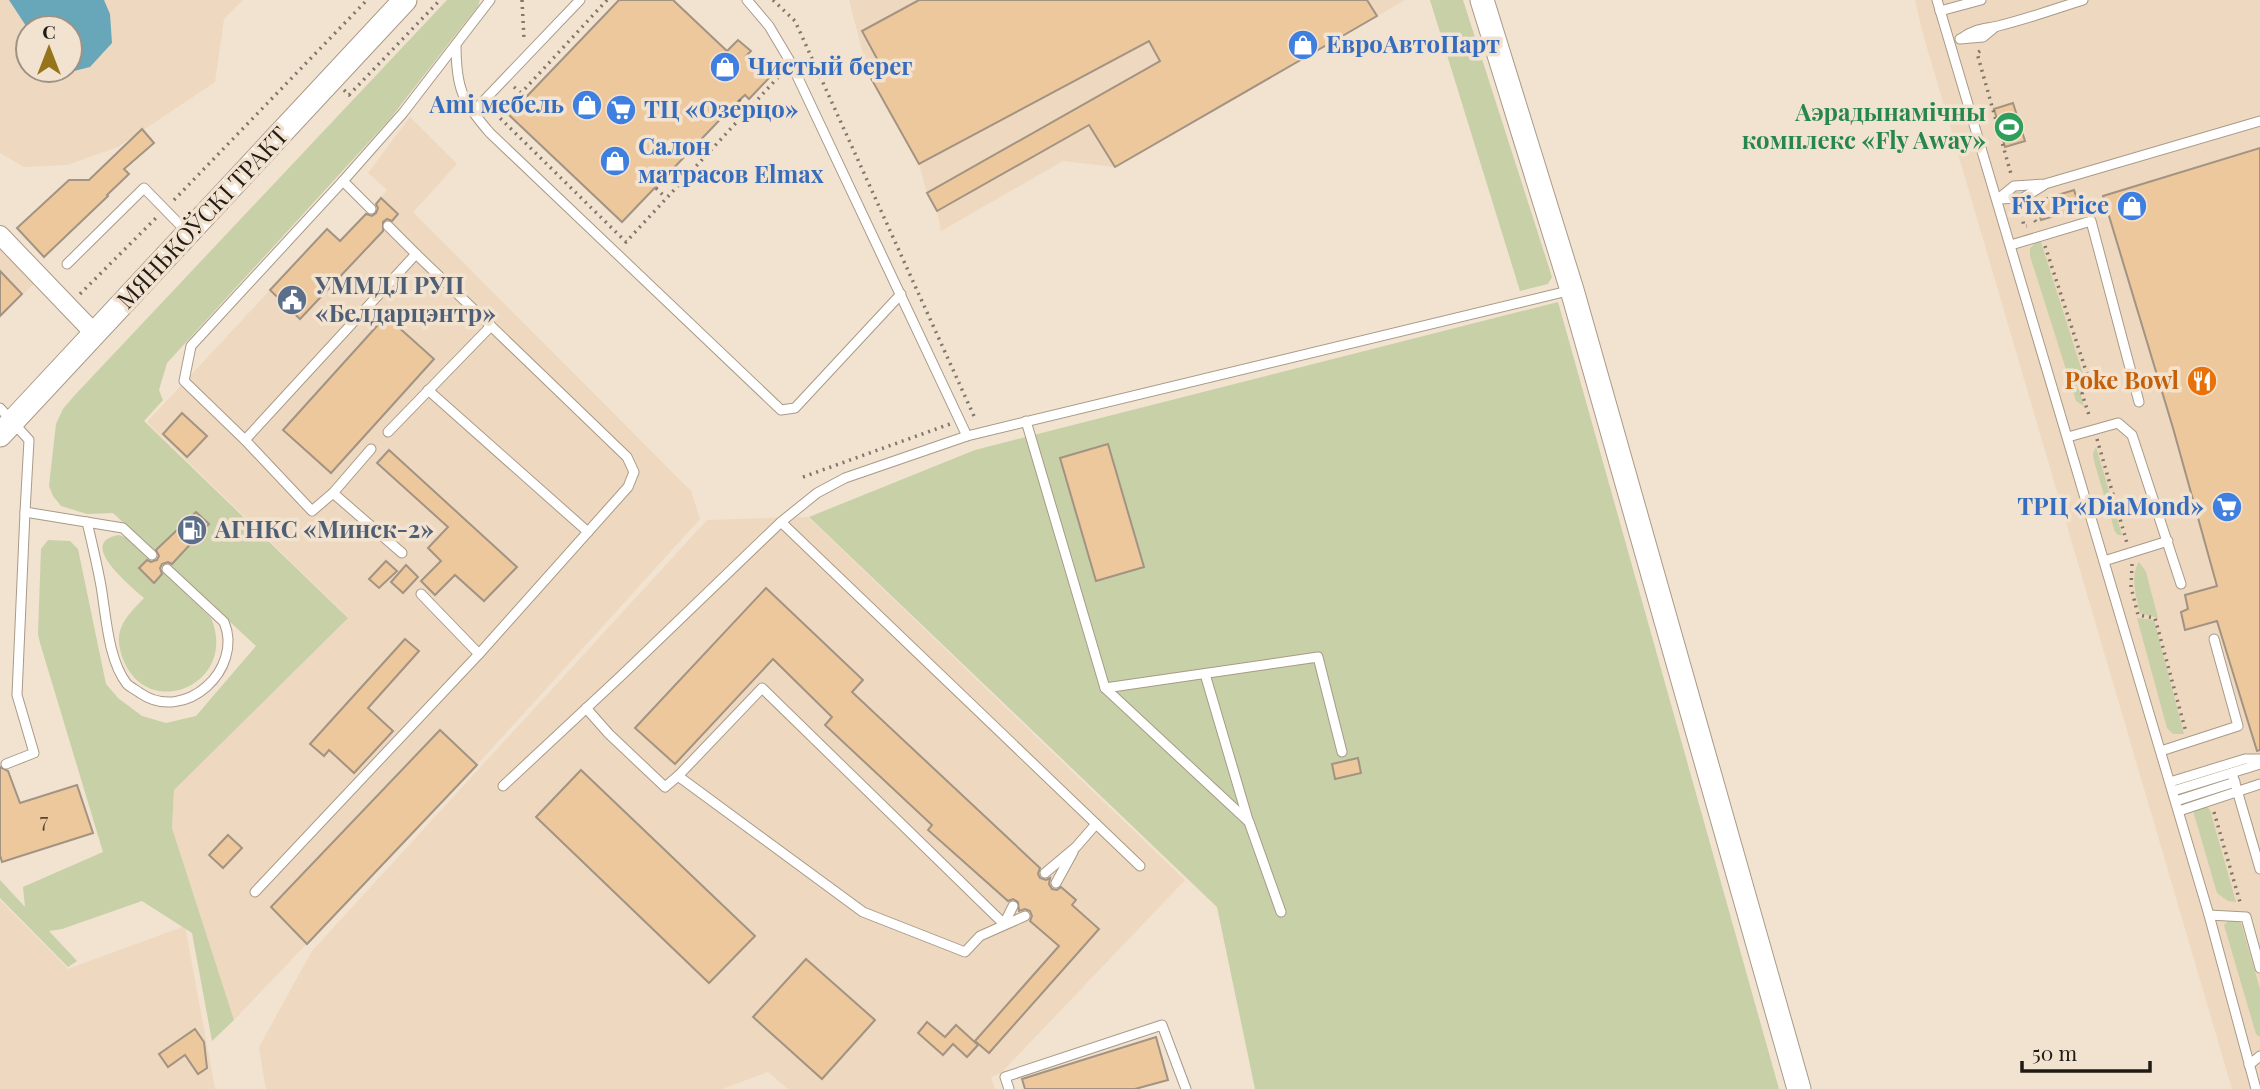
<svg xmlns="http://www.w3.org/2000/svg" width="2260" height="1089" font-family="'Playfair Display',serif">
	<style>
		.built { fill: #eed8c0; fill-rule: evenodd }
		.green { fill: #c7d0a7 }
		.water { fill: #68a7b9 }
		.building { fill: #edc89d; stroke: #a29382; stroke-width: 2 }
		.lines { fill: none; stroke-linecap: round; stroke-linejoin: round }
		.service-casing { stroke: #a99a88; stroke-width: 11 }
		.minor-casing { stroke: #a99a88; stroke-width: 20 }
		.tertiary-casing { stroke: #a99a88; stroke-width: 25 }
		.path { stroke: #80766a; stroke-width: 3.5; stroke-dasharray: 2 5; stroke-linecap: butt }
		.service { stroke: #fff; stroke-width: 9 }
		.minor { stroke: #fff; stroke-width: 18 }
		.tertiary { stroke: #fff; stroke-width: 23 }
		.labels { text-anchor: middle; stroke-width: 7; stroke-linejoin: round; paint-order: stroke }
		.number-label { font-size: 21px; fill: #544637 }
		.shop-label { font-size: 24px; font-weight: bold; fill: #366cbe; stroke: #f2e2d0; text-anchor: start }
		.leisure-label { font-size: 24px; font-weight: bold; fill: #27864d; stroke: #f2e2d0; text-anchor: end }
		.street-label { font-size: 24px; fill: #211b15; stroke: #f2e2d0 }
		.service-label { font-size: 24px; font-weight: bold; fill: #4e5e75; stroke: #f2e2d0; text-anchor: start }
		.food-label { font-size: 24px; font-weight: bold; fill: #c56008; stroke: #f2e2d0; text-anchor: end }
	</style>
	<rect width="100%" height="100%" fill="#f2e2d0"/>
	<!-- built -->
	<g class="built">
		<path d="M0 0H243L224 19 215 82 118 147 67 165 24 167 0 153ZM28 28H70V70H28Z"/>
		<polygon points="849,0 1405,0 1115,167 1063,161 941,231 937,211 927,193 919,164 868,73"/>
		<polygon points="1915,0 2260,0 2260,1089 2232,1089 1923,34"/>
		<polygon points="410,117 457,164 413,212 691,491 700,519 477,765 234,1020 172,828 174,790 348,617 147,422 327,229 340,241 371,209 387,190 368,173"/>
		<polygon points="0,245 36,282 0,316"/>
		<polygon points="808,517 1185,880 1001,1073 991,1077 995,1089 788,1089 768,1072 722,1089 266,1089 259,1047 312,951 707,520"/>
		<polygon points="0,900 68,969 185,926 215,1089 0,1089"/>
	</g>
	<!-- green -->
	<g class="green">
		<polygon points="447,0 480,0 478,6 389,120 167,363 159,390 163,400 144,421 348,618 174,790 172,828 234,1020 212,1041 192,933 142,901 62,929 49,931 77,961 68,967 0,898 0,880 25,907 23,887 103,852 40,643 38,634 41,549 48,540 70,541 78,549 106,684 118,698 142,716 166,723 196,716 256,646 113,513 87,514 61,506 53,496 49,486 56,424 63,409 74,396"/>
		<polygon points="1430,0 1463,0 1552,277 1548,284 1520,291"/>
		<polygon points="2040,239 2083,374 2079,390 2084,406 2076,401 2030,256 2030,248"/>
		<polygon points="1558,302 1779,1089 1255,1089 1217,907 809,517 975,450"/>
		<polygon points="2096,447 2122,535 2118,535 2115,532 2094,461 2093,453"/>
		<path d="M119 535 128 538 211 618C239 684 148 723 123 659 112 630 125 618 144 598 132 587 75 542 119 535Z"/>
		<path d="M2139 562 2146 572 2158 618 2140 613C2136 598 2130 575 2139 562Z"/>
		<polygon points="2137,618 2154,620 2184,734 2173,734 2167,728"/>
		<polygon points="2206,806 2210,810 2236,902 2228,901 2217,893 2194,814 2194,809"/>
		<polygon points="2231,919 2241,923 2260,989 2260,1037 2256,1034 2224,925"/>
	</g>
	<!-- water -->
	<polygon class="water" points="9,0 104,0 110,14 112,43 90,67 58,75 55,70 70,70 70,28 28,29"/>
	<!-- building -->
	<g class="building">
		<polygon points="619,0 673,0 727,51 738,40 751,51 746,56 769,78 749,99 745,95 734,105 622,222 509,115"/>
		<polygon points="919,0 1367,0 1377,16 1115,167 1089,125 937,211 927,193 1160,61 1149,41 919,164 868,73 881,66 862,31"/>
		<polygon points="2013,103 2025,141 2005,147 1994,109"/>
		<polygon points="142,129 154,143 124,169 129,174 107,195 108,196 44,257 17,228 69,180 89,180"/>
		<polygon points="2260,148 2260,750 2257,751 2217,621 2185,630 2181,612 2188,609 2185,595 2217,586 2173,428 2103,196"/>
		<polygon points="2074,190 2080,208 2041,220 2035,202"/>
		<polygon points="381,198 398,214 392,221 387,219 383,222 383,231 300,319 270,290 327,229 340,241 366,214 372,216 376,213 378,208 376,204"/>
		<polygon points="0,271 22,294 0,316"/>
		<polygon points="386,316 434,359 331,473 283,430"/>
		<polygon points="182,413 207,436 187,457 163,434"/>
		<polygon points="1108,444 1144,567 1096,581 1060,458"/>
		<polygon points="389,450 517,567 484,601 455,575 435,595 421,581 441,561 428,548 448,527 377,463"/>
		<polygon points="196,512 209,524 172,564 168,562 162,564 160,568 162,574 154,583 139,568 147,560 151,562 157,560 159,556 156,550"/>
		<polygon points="386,561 397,571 379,588 369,579"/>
		<polygon points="406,565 418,577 403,593 391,582"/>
		<polygon points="766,588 863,680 852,692 1040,868 1038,874 1040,878 1046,880 1050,878 1049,884 1052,889 1057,890 1061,887 1076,900 1072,905 1099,929 989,1053 975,1041 1059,946 1030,921 1032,916 1030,911 1025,909 1019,911 1018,902 1013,899 1008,901 928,830 932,825 825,725 832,717 773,659 675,764 635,728"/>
		<polygon points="405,639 419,651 368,708 393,731 354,773 329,750 324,756 310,744"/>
		<polygon points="440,730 477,765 307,944 271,907"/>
		<polygon points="1358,758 1361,773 1335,779 1332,764"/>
		<polygon points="0,767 8,771 20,803 77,785 93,833 2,862 0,855"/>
		<polygon points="581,770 755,936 709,983 536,817"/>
		<polygon points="228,835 242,848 223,868 209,855"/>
		<polygon points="806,959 875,1020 822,1079 753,1017"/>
		<polygon points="927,1022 945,1037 956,1025 978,1045 967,1057 953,1044 943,1055 918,1033"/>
		<polygon points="195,1029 204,1042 207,1068 198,1074 185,1055 168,1067 159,1054"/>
		<polygon points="1156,1037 1168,1080 1135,1089 1025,1089 1022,1079"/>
	</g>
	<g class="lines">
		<!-- service casing -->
		<g class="service-casing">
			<g id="service">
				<polyline points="747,0 769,26 791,63 967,436"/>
				<polyline points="1937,0 2209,915 2256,1089"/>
				<polyline points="1940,11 1981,0"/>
				<path d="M1962 38C1973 29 1985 29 1998 26 2027 19 2055 9 2083 0"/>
				<polyline points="1960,39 1983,37 1995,27"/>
				<path d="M456 45C456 88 462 101 490 133L781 410 795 408 901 294"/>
				<polyline points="473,112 580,0"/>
				<polyline points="343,181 403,113 490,0"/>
				<polyline points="1998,199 2014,186 2045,184 2260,121"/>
				<polyline points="1998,199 2023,198 2044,185"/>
				<polyline points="371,209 343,181 191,346 184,381 245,440 312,511 333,493 402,553"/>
				<polyline points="388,226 416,254"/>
				<polyline points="2011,245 2091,221 2139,402"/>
				<polyline points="67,264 144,188 187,232"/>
				<polyline points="428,390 588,532"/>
				<polyline points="0,408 29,440 25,512 123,528 152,555"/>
				<polyline points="1026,421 1105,688 1249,822 1281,912"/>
				<polyline points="388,432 491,326 627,457 634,472 628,487 479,654"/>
				<polyline points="2068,437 2118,423 2132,435 2181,584"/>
				<polyline points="245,440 416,254 491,326"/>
				<polyline points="333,493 371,449"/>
				<path d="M87 522C92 543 97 564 101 586 106 615 108 660 127 684 130 687 136 690 140 693 185 724 244 669 224 622L167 569"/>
				<polyline points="781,522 1140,866"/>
				<polyline points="2104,561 2168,541"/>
				<polyline points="1205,674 1248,820"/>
				<polyline points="1105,688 1318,657 1342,752"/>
				<polyline points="586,708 609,734 665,787 678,776 863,912 965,952 980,936 1025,916"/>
				<polyline points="2161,751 2238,726 2214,639"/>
				<polyline points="6,764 34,753 17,695 25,512"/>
				<polyline points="2232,773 2260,869"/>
				<polyline points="678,776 762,688 1004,924"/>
				<polyline points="2170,782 2245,759 2260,759"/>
				<polyline points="503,786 623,674 781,522 817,493 845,478 967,436 1572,290"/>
				<polyline points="2173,791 2260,764"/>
				<polyline points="2176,801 2235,782"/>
				<polyline points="2179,811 2260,784"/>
				<polyline points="1045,873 1076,847 1096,824"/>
				<polyline points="1056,883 1073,852"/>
				<polyline points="255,892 479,654 421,594"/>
				<polyline points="2209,915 2246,917 2260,968"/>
				<polyline points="1004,924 1013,906"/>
				<polyline points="2249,1065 2260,1056"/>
				<polyline points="1009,1089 1005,1077 1162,1025 1186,1089"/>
			</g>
		</g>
		<!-- minor casing -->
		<g class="minor-casing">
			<polyline id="minor" points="0,235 95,334"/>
		</g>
		<!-- tertiary casing -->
		<g class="tertiary-casing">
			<g id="tertiary">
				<polyline points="1482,0 1572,290 1799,1089"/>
				<polyline points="0,435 405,0"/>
			</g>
		</g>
		<!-- path -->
		<g class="path">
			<polyline points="522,0 524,39"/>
			<polyline points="607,0 499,117 626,242 783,72"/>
			<polyline points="773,0 795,21 974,416 971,417"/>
			<polyline points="1980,51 1977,53 2011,174"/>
			<polyline points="514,87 526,97"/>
			<polyline points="344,90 349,95 440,0"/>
			<polyline points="739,100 749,109"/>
			<polyline points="656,188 666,198"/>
			<polyline points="174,200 367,0"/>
			<polyline points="2020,208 2024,226 2027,226"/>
			<polyline points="2025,212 2029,212 2038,225"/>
			<polyline points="2045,246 2088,377 2082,394 2090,418"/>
			<polyline points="80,294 156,218"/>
			<polyline points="2097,439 2127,543"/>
			<polyline points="803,477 950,424"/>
			<polyline points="2132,564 2131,587 2138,615 2155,618 2186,732"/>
			<polyline points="2214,812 2240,902 2243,903"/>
		</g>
		<!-- service -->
		<use href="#service" class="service"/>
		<!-- minor -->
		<use href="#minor" class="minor"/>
		<!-- tertiary -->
		<use href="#tertiary" class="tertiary"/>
	</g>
	<!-- icons -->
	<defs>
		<g id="shop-disc" transform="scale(1.575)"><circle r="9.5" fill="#3f7fe0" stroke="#f2e2d0"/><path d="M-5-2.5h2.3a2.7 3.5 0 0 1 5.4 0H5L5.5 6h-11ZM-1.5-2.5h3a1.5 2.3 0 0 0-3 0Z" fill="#fff"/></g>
		<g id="supermarket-disc" transform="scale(1.575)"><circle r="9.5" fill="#3f7fe0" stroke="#f2e2d0"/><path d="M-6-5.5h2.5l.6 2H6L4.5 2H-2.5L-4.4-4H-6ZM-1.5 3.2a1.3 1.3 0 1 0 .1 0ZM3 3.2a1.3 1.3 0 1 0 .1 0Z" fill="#fff"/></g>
		<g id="stadium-disc" transform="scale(1.575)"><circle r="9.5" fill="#2e9e5b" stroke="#f2e2d0"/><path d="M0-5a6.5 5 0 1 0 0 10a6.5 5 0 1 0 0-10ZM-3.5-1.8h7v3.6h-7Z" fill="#fff"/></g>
		<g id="civic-disc" transform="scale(1.575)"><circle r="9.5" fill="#5c6f8a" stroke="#f2e2d0"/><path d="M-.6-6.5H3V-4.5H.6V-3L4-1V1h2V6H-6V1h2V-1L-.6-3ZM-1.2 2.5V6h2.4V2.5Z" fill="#fff"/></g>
		<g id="restaurant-disc" transform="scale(1.575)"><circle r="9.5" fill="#e8710a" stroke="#f2e2d0"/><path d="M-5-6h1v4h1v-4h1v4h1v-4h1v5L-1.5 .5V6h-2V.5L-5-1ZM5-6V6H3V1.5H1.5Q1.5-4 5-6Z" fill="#fff"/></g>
		<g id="fuel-disc" transform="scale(1.575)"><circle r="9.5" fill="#5c6f8a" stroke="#f2e2d0"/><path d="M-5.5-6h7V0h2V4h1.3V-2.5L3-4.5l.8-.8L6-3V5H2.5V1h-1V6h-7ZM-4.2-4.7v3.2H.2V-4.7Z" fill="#fff"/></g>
	</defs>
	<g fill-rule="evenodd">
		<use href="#shop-disc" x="1303" y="45"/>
		<use href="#shop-disc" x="725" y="67"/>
		<use href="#shop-disc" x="587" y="105"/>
		<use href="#supermarket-disc" x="621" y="110"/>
		<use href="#stadium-disc" x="2009" y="127"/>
		<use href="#shop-disc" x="615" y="161"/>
		<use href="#shop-disc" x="2132" y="206"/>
		<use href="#civic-disc" x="292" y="300"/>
		<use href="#restaurant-disc" x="2202" y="381"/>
		<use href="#supermarket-disc" x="2227" y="507"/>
		<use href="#fuel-disc" x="192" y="530"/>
	</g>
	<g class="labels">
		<!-- number labels -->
		<g class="number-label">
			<text x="44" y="828">7</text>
		</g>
		<!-- shop labels -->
		<g class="shop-label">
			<text x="1326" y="53">ЕвроАвтоПарт</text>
			<text x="748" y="75">Чистый берег</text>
			<text x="564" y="113" text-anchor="end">Ami мебель</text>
			<text x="644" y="118">ТЦ «Озерцо»</text>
			<text x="638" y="155">Салон<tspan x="638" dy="28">матрасов Elmax</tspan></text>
			<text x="2109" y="214" text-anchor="end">Fix Price</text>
			<text x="2204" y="515" text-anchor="end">ТРЦ «DiaMond»</text>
		</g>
		<!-- leisure labels -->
		<g class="leisure-label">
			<text x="1986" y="121">Аэрадынамічны<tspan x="1986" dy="28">комплекс «Fly Away»</tspan></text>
		</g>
		<!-- street labels -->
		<g class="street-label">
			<text transform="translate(203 218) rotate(-47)" y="8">МЯНЬКОЎСКІ ТРАКТ</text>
		</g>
		<!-- service labels -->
		<g class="service-label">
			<text x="315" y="294">УММДЛ РУП<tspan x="315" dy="28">«Белдарцэнтр»</tspan></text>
			<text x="215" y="538">АГНКС «Минск-2»</text>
		</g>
		<!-- food labels -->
		<g class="food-label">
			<text x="2179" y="389">Poke Bowl</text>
		</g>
	</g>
	<!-- north arrow -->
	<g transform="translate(49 49)"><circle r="33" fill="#f2e2d0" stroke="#9e9285" stroke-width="2"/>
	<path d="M0-5L12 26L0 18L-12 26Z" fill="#95741c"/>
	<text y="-10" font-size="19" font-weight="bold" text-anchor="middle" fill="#211b15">С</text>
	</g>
	<!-- scale -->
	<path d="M2022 1061v10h128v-10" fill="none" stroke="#211b15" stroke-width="3.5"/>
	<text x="2032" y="1061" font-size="21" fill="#211b15" stroke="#f2e2d0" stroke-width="5" paint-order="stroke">50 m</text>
</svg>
